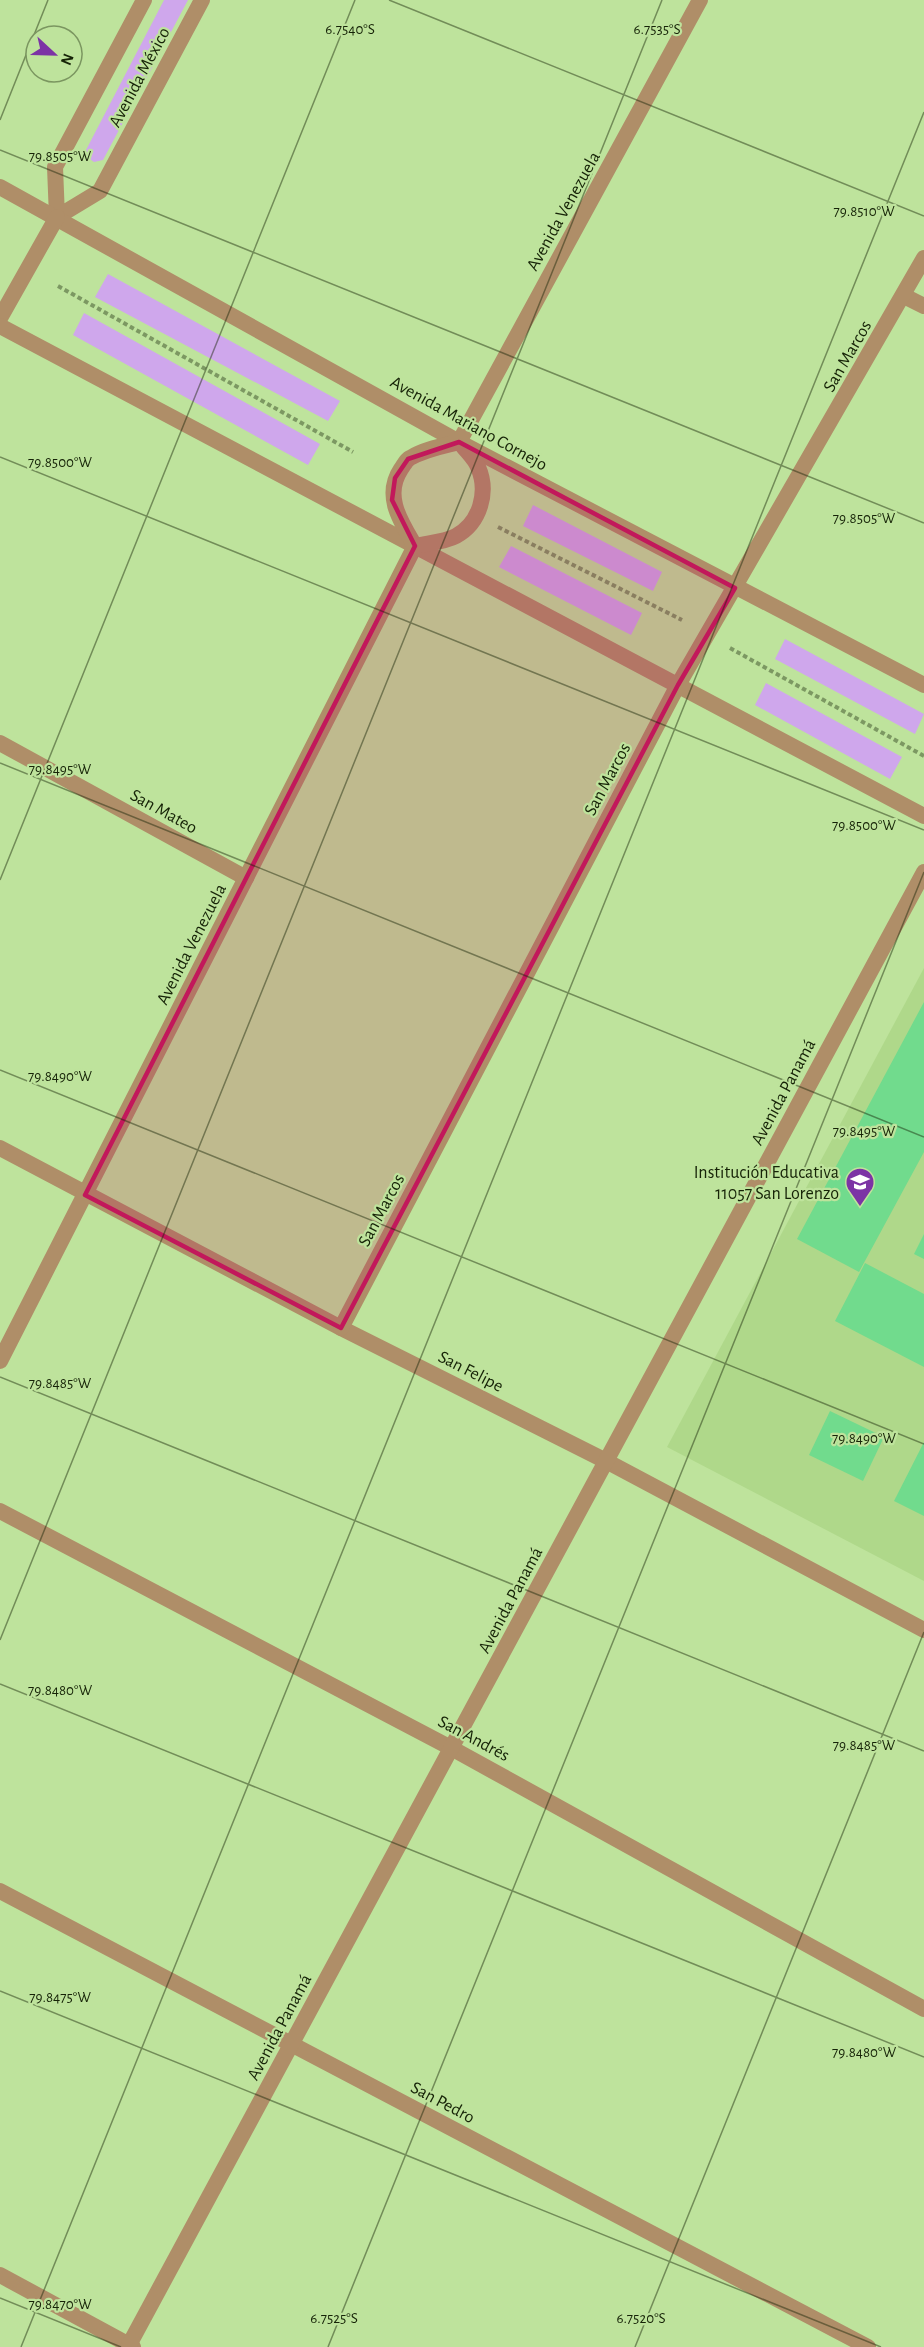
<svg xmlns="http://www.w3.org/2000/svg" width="924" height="2347" font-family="'Alegreya Sans',sans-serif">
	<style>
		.built { fill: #afd88a }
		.green { fill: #cfa7ec }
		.building { fill: #71db8d }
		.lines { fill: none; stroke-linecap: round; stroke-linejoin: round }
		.path { stroke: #7c9862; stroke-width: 4; stroke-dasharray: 4.5 3; stroke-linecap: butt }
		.minor { stroke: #af8e68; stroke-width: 16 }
		.tertiary { stroke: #af8e68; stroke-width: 16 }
		.marked { fill: #c2185b; fill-opacity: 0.2; stroke: #c2185b; stroke-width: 4.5; stroke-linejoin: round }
		.ticks { fill: none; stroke: #162307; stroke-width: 1.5; stroke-opacity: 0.45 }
		.labels { text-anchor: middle; stroke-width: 4.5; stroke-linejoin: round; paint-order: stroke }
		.street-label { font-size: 18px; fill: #162307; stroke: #bee39c }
		.poi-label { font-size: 18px; fill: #162307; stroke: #bee39c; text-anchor: end }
		.ticks-label { font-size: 15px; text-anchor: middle; fill: #162307; stroke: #bee39c; stroke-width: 4.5; stroke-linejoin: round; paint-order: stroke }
	</style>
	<rect width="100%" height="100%" fill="#bee39c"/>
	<!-- built -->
	<polygon class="built" points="924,968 924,1581 667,1447"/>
	<!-- green -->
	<g class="green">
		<polygon points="164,0 188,0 103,160 94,162 87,157 86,150"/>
		<polygon points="108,274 340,401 328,421 95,297"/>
		<polygon points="84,313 320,444 308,465 73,335"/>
		<polygon points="533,505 662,572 653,591 523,526"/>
		<polygon points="511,546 642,613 631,635 499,567"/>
		<polygon points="785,639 924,714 915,734 775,659"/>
		<polygon points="766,683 902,757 890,779 755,705"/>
	</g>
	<!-- building -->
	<g class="building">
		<polygon points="924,1002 924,1152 859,1272 797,1239"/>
		<polygon points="924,1234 924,1259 914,1254"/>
		<polygon points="865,1263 924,1294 924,1367 835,1321"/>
		<polygon points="830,1411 884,1437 863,1481 809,1455"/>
		<polygon points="924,1442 924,1516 894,1501"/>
	</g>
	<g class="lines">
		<!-- path -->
		<g class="path">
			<polyline points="58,286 353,452"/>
			<polyline points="498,527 682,620"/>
			<polyline points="730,648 924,756"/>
		</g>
		<!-- minor -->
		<g class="minor">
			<polyline points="144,0 55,167 57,217 100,191 202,0"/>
			<polyline points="904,296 924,306"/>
			<polyline points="0,743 246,878"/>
			<polyline points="0,1148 341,1328 606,1461 924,1630"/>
			<polyline points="341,1328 678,685 924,258"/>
			<polyline points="0,1361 415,546"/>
			<polyline points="0,1511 453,1749 924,2009"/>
			<polyline points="0,1891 868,2347"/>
			<polyline points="0,2275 133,2347"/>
			<polyline points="129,2345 924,872"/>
		</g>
		<!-- tertiary -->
		<g class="tertiary">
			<polyline points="0,187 459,442 924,685"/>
			<polyline points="0,318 57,217"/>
			<polyline points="0,326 924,816"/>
			<path d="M462 445C467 452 475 459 478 467 489 492 480 523 456 536 445 542 428 543 415 546 401 522 383 496 401 469 404 465 406 460 410 458 425 449 443 446 459 442L700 0"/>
		</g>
	</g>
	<!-- marked area -->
	<path class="marked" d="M459 442 735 588 678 685 341 1328 85 1195 415 546 392 500 395 478 408 459Z"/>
	<!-- ticks -->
	<path class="ticks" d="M389 0 924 216M0 120 48 0M0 150 924 523M0 457 924 830M0 763 924 1137M0 880 355 0M0 1070 924 1444M0 1377 924 1751M0 1640 662 0M0 1684 924 2057M0 1991 881 2347M0 2298 121 2347M21 2347 924 112M328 2347 924 872M635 2347 924 1632"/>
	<!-- icons -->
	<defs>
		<g id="school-pin" transform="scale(1.5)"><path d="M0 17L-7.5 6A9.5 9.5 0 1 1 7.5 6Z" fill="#7c33a5" stroke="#bee39c"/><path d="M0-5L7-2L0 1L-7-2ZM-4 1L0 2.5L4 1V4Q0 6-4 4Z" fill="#fff"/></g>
	</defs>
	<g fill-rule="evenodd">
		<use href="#school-pin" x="860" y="1182"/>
	</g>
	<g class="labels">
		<!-- street labels -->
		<g class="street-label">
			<text transform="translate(139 77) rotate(-62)" y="6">Avenida México</text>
			<text transform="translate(563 211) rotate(-61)" y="6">Avenida Venezuela</text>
			<text transform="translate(847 356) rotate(-60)" y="6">San Marcos</text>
			<text transform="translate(469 423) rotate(29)" y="6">Avenida Mariano Cornejo</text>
			<text transform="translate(607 779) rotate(-62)" y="6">San Marcos</text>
			<text transform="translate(164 811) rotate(29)" y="6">San Mateo</text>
			<text transform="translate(191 944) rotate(-63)" y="6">Avenida Venezuela</text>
			<text transform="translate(783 1092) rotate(-62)" y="6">Avenida Panamá</text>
			<text transform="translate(381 1210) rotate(-62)" y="6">San Marcos</text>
			<text transform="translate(471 1371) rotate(27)" y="6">San Felipe</text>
			<text transform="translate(510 1600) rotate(-62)" y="6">Avenida Panamá</text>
			<text transform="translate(474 1738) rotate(28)" y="6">San Andrés</text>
			<text transform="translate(279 2027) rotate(-62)" y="6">Avenida Panamá</text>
			<text transform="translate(443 2102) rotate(28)" y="6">San Pedro</text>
		</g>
		<!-- poi labels -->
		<g class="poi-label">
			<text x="839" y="1178">Institución Educativa<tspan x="839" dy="21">11057 San Lorenzo</tspan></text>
		</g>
	</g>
	<g class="ticks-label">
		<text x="350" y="34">6.7540°S</text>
		<text x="657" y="34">6.7535°S</text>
		<text x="60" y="161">79.8505°W</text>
		<text x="864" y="216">79.8510°W</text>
		<text x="60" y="467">79.8500°W</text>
		<text x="864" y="523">79.8505°W</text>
		<text x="60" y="774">79.8495°W</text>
		<text x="864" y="830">79.8500°W</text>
		<text x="60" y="1081">79.8490°W</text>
		<text x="864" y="1136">79.8495°W</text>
		<text x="60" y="1388">79.8485°W</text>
		<text x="864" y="1443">79.8490°W</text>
		<text x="60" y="1695">79.8480°W</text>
		<text x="864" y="1750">79.8485°W</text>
		<text x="60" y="2002">79.8475°W</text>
		<text x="864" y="2057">79.8480°W</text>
		<text x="60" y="2309">79.8470°W</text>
		<text x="334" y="2323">6.7525°S</text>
		<text x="641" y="2323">6.7520°S</text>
	</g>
	<!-- north arrow -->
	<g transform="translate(54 54) rotate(112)"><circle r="28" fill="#bee39c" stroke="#7b9660" stroke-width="1.5"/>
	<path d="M0-4.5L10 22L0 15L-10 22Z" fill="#7c33a5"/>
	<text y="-9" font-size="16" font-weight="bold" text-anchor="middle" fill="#162307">N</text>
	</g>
</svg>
